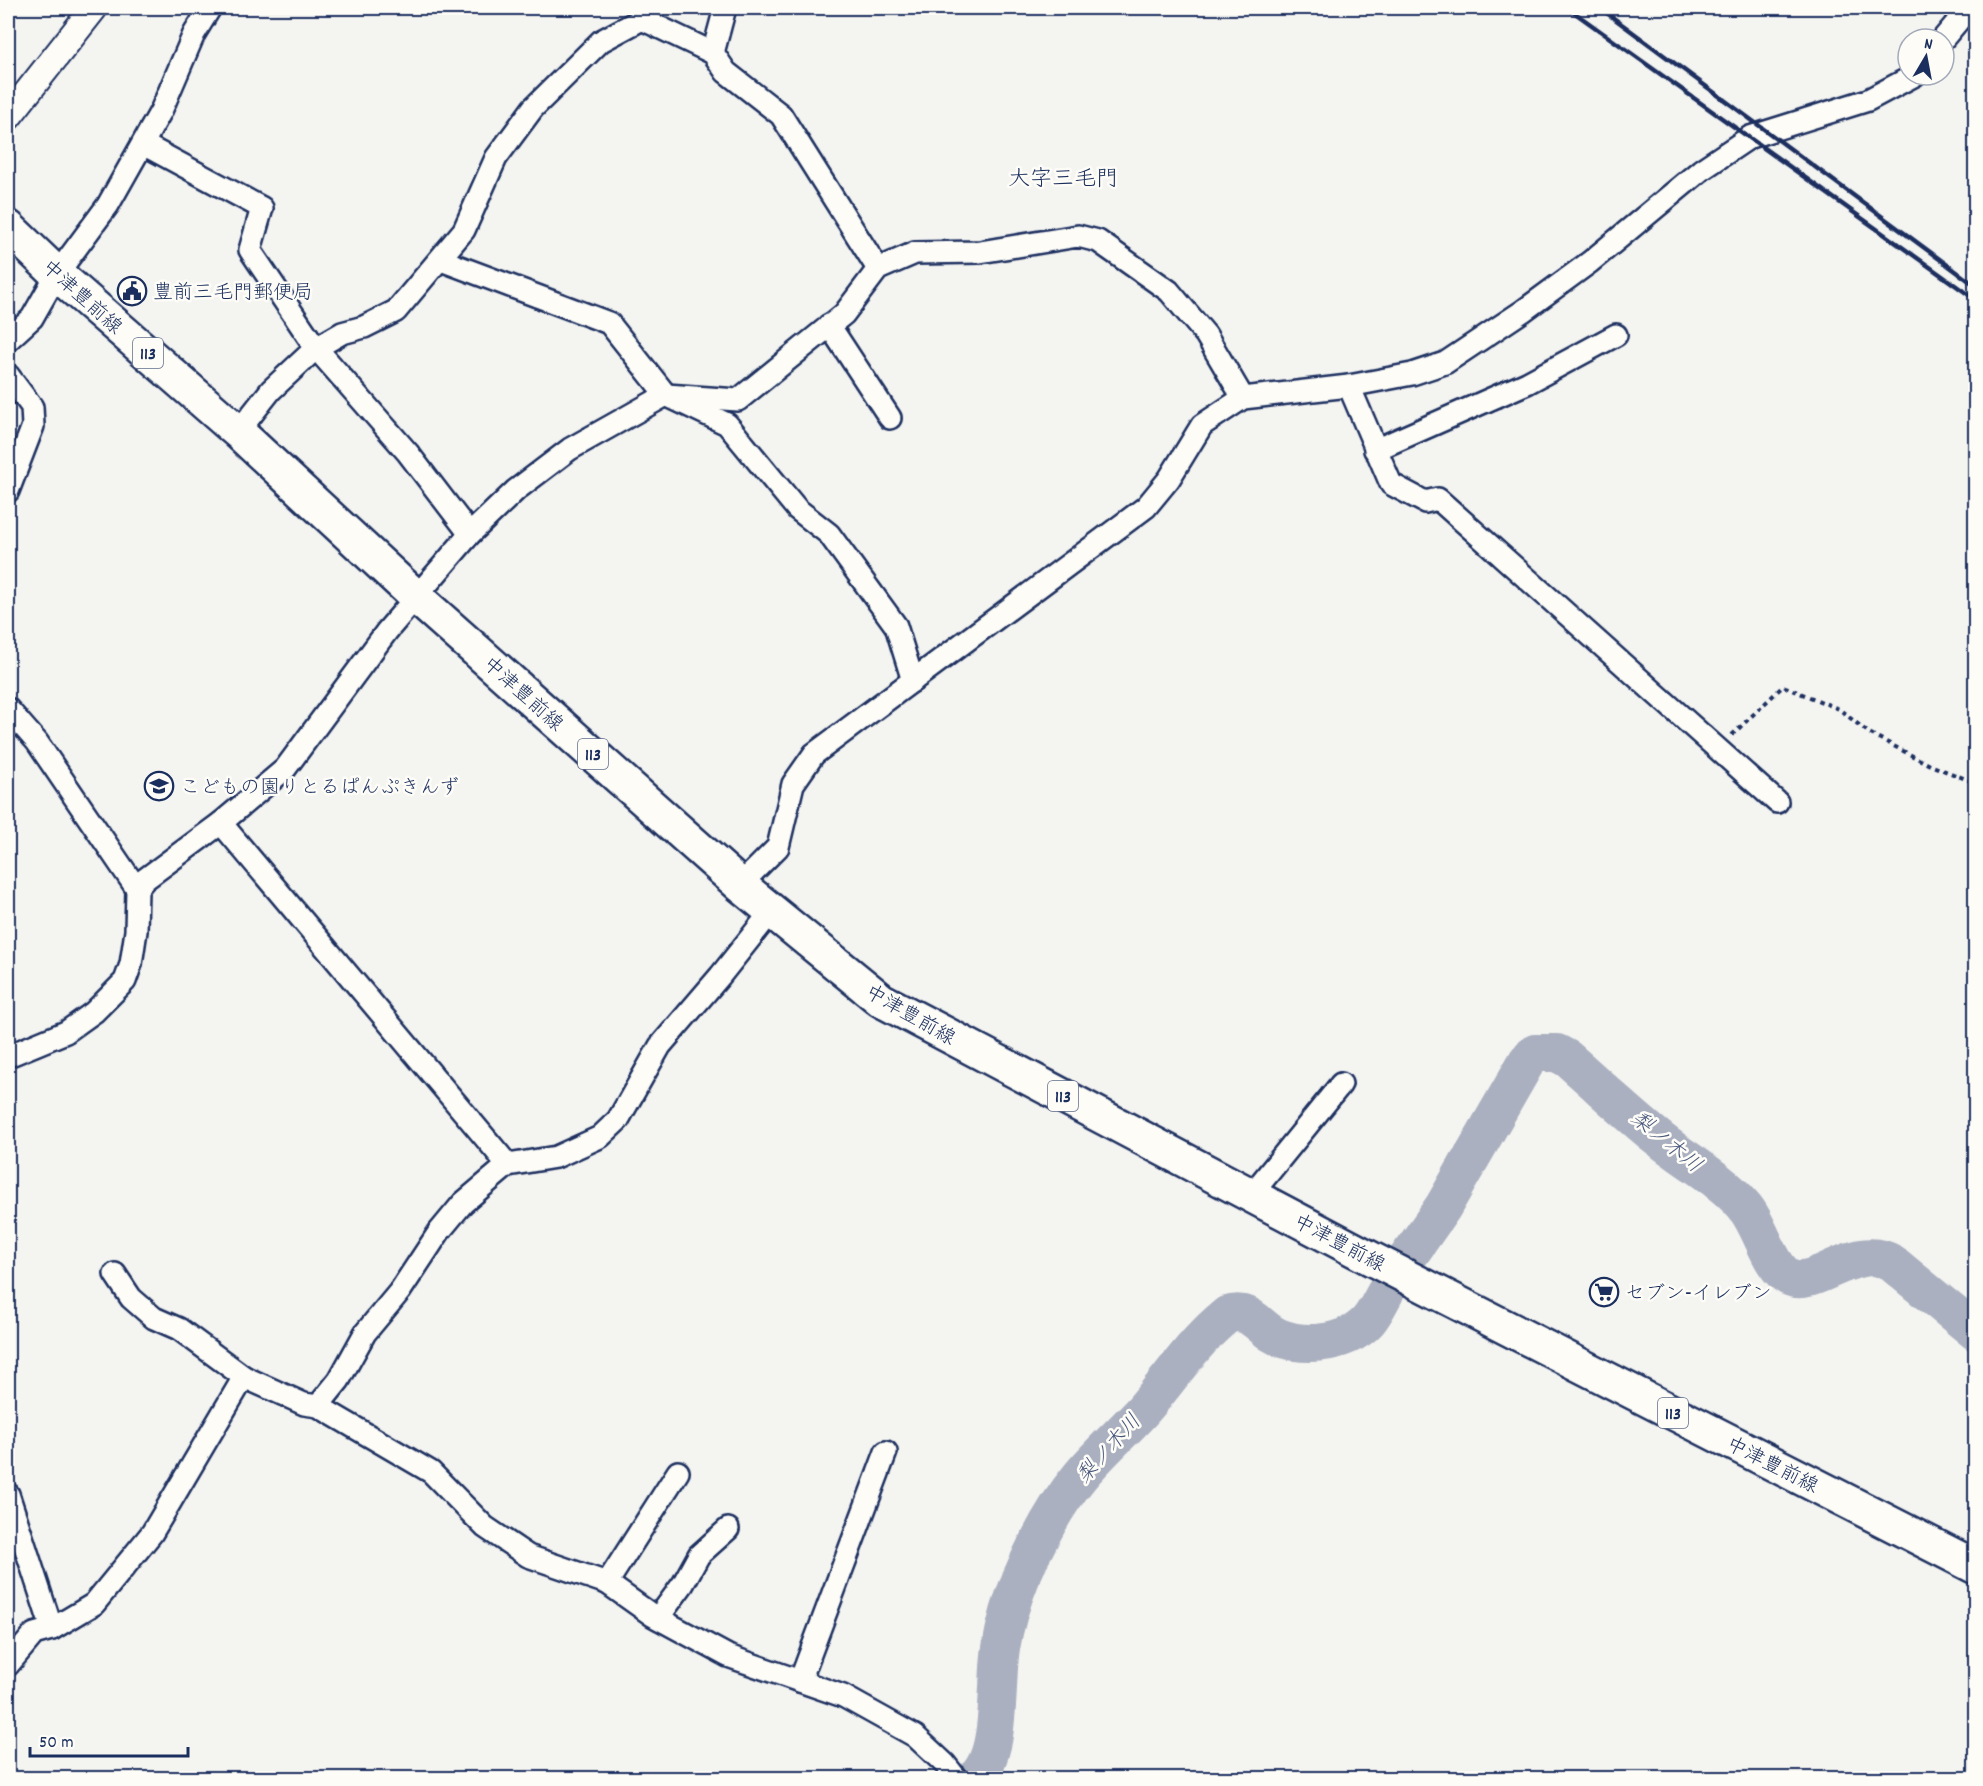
<svg xmlns="http://www.w3.org/2000/svg" width="1983" height="1786" font-family="Dekko,'Klee One',sans-serif">
	<style>
		.lines { fill: none; stroke-linecap: round; stroke-linejoin: round }
		.river { stroke: #aab0bf; stroke-width: 38 }
		.minor-casing { stroke: #1b2f5e; stroke-width: 26 }
		.tertiary-casing { stroke: #1b2f5e; stroke-width: 30 }
		.primary-casing { stroke: #1b2f5e; stroke-width: 38 }
		.path { stroke: #1b2f5e; stroke-width: 4; stroke-dasharray: 4.5 4.5; stroke-linecap: butt }
		.minor { stroke: #fdfcf7; stroke-width: 21 }
		.tertiary { stroke: #fdfcf7; stroke-width: 26 }
		.primary { stroke: #fdfcf7; stroke-width: 33 }
		.rail { stroke: #1b2f5e; stroke-width: 4.5 }
		.labels { text-anchor: middle; stroke-width: 5; stroke-linejoin: round; paint-order: stroke }
		.shield { fill: #fdfcf7; stroke: #5f6c8c; stroke-width: 1.5 }
		.shield-label { font-size: 18px; font-weight: bold; fill: #1b2f5e }
		.poi-label { font-size: 20px; fill: #1b2f5e; stroke: #fdfcf7; text-anchor: start }
		.street-label { font-size: 20px; fill: #1b2f5e; stroke: #fdfcf7 }
		.water-label { font-size: 21px; font-style: italic; fill: #46567b; stroke: #fdfcf7 }
		.quarter-label { font-size: 22px; fill: #1b2f5e; stroke: #fdfcf7 }
	</style>
	<rect width="100%" height="100%" fill="#f4f4f1"/>
	<filter id="ink" filterUnits="userSpaceOnUse"><feTurbulence type="fractalNoise" baseFrequency=".0167" numOctaves="2"/><feDisplacementMap in="SourceGraphic" scale="12" xChannelSelector="R" yChannelSelector="G"/><feConvolveMatrix kernelMatrix="1 2 1 2 8 2 1 2 1" color-interpolation-filters="sRGB"/></filter>
	<g filter="url(#ink)">
		<g class="lines">
			<!-- river -->
			<g class="river">
				<path d="M1408 1257 1443 1207 1527 1061 1535 1053H1557L1568 1059C1598 1085 1627 1113 1657 1137 1685 1160 1720 1178 1743 1205 1760 1223 1769 1267 1789 1277 1816 1290 1854 1241 1892 1263L1976 1332"/>
				<path d="M975 1778C1003 1754 995 1683 1001 1648 1005 1624 1012 1600 1021 1578 1036 1543 1056 1505 1080 1476 1100 1452 1123 1432 1143 1410 1172 1377 1192 1343 1227 1315 1248 1308 1255 1322 1271 1333 1297 1350 1347 1345 1368 1321 1375 1313 1380 1302 1385 1293"/>
			</g>
			<!-- minor casing -->
			<g class="minor-casing">
				<g id="minor">
					<polyline points="1943,39 1969,8"/>
					<polyline points="713,53 725,8"/>
					<polyline points="143,144 262,208 250,250 316,348 408,453 470,534"/>
					<polyline points="441,260 609,323 666,395 727,424 797,509 829,534 896,626 913,681"/>
					<polyline points="829,325 890,418"/>
					<polyline points="8,340 32,318 57,274 108,205 161,111 194,34 210,8"/>
					<polyline points="8,375 32,407 33,426 8,491"/>
					<polyline points="1349,386 1391,484 1425,502 1438,499 1777,802"/>
					<polyline points="238,432 271,390 316,348 342,333 364,327 396,311 464,230 496,158 533,108 601,41 642,19 713,53 726,72 781,115 878,269"/>
					<polyline points="1375,450 1527,383 1616,335"/>
					<polyline points="8,709 37,742 137,889 136,931 131,964 125,981 94,1012 66,1032 8,1056"/>
					<polyline points="221,823 508,1165"/>
					<polyline points="740,885 778,847 793,784 814,754 1146,507 1169,479 1202,425 1243,398 1349,386 1412,374 1445,363 1523,311 1590,262 1701,170 1750,137 1868,100 1915,75"/>
					<polyline points="137,889 144,880 221,823 285,769 387,631 470,534 516,490 570,449 666,395 738,400 844,314 878,269 915,253 980,252 1078,236 1098,241 1169,291 1206,335 1243,398"/>
					<polyline points="1251,1195 1341,1084"/>
					<polyline points="115,1274 131,1298 154,1318 179,1329 244,1377"/>
					<polyline points="318,1406 339,1380 365,1333 400,1291 439,1232 463,1203 508,1165 556,1157 600,1137 618,1120 660,1046 720,976 771,912"/>
					<polyline points="8,1494 52,1629"/>
					<polyline points="607,1583 678,1472"/>
					<polyline points="658,1618 683,1584 699,1555 728,1529"/>
					<polyline points="8,1665 34,1634 52,1629 94,1604 152,1533 244,1377 304,1404 318,1406 431,1472 485,1527 528,1556 607,1583 652,1615 728,1656 843,1696 915,1736 945,1764 956,1778"/>
					<polyline points="800,1681 886,1452"/>
				</g>
			</g>
			<!-- tertiary casing -->
			<g class="tertiary-casing">
				<polyline id="tertiary" points="8,117 94,8"/>
			</g>
			<!-- primary casing -->
			<g class="primary-casing">
				<polyline id="primary" points="8,227 57,274 238,432 415,596 740,885 881,1000 1370,1258 1976,1567"/>
			</g>
			<!-- path -->
			<polyline class="path" points="1732,735 1783,686 1839,709 1869,733 1930,765 1976,783"/>
			<!-- minor -->
			<use href="#minor" class="minor"/>
			<!-- tertiary -->
			<use href="#tertiary" class="tertiary"/>
			<!-- primary -->
			<use href="#primary" class="primary"/>
			<!-- rail -->
			<g class="rail">
				<polyline points="1568,8 1976,300"/>
				<polyline points="1600,8 1976,286"/>
			</g>
		</g>
	</g>
	<!-- icons -->
	<defs>
		<g id="civic-ring" transform="scale(1.5)"><circle r="9.5" fill="#fdfcf7" stroke="#1b2f5e" stroke-width="1.5"/><path d="M-.6-6.5H3V-4.5H.6V-3L4-1V1h2V6H-6V1h2V-1L-.6-3ZM-1.2 2.5V6h2.4V2.5Z" fill="#1b2f5e"/></g>
		<g id="school-ring" transform="scale(1.5)"><circle r="9.5" fill="#fdfcf7" stroke="#1b2f5e" stroke-width="1.5"/><path d="M0-5L7-2L0 1L-7-2ZM-4 1L0 2.5L4 1V4Q0 6-4 4Z" fill="#1b2f5e"/></g>
		<g id="supermarket-ring" transform="scale(1.5)"><circle r="9.5" fill="#fdfcf7" stroke="#1b2f5e" stroke-width="1.5"/><path d="M-6-5.5h2.5l.6 2H6L4.5 2H-2.5L-4.4-4H-6ZM-1.5 3.2a1.3 1.3 0 1 0 .1 0ZM3 3.2a1.3 1.3 0 1 0 .1 0Z" fill="#1b2f5e"/></g>
	</defs>
	<g fill-rule="evenodd">
		<use href="#civic-ring" x="132" y="291"/>
		<use href="#school-ring" x="159" y="786"/>
		<use href="#supermarket-ring" x="1604" y="1292"/>
	</g>
	<g class="labels">
		<!-- shield labels -->
		<g class="shield">
			<rect x="133" y="338" width="30" height="30" rx="4.5"/>
			<rect x="578" y="739" width="30" height="30" rx="4.5"/>
			<rect x="1048" y="1081" width="30" height="30" rx="4.5"/>
			<rect x="1658" y="1398" width="30" height="30" rx="4.5"/>
		</g>
		<g class="shield-label">
			<text x="148" y="359">113</text>
			<text x="593" y="760">113</text>
			<text x="1063" y="1102">113</text>
			<text x="1673" y="1419">113</text>
		</g>
		<!-- poi labels -->
		<g class="poi-label">
			<text x="153" y="298">豊前三毛門郵便局</text>
			<text x="180" y="793">こどもの園りとるぱんぷきんず</text>
			<text x="1625" y="1299">セブン-イレブン</text>
		</g>
		<!-- street labels -->
		<g class="street-label">
			<text transform="translate(83 296) rotate(42)" y="7">中津豊前線</text>
			<text transform="translate(524 693) rotate(42)" y="7">中津豊前線</text>
			<text transform="translate(911 1014) rotate(30)" y="7">中津豊前線</text>
			<text transform="translate(1340 1242) rotate(28)" y="7">中津豊前線</text>
			<text transform="translate(1773 1464) rotate(27)" y="7">中津豊前線</text>
		</g>
		<!-- water labels -->
		<g class="water-label">
			<text transform="translate(1667 1141) rotate(39)" y="7">梨ノ木川</text>
			<text transform="translate(1108 1448) rotate(-48)" y="7">梨ノ木川</text>
		</g>
		<!-- quarter labels -->
		<g class="quarter-label">
			<text x="1063" y="185">大字三毛門</text>
		</g>
	</g>
	<!-- margin -->
	<rect width="1983" height="1786" fill="none" stroke="#fdfcf7" stroke-width="30"/>
	<rect x="15" y="15" width="1953" height="1756" fill="none" stroke="#1b2f5e" stroke-width="2" filter="url(#ink)"/>
	<!-- north arrow -->
	<g transform="translate(1926 57) rotate(10)"><circle r="28" fill="#fdfcf7" stroke="#a3aaba" stroke-width="1.5"/>
	<path d="M0-4.5L10 22L0 15L-10 22Z" fill="#1b2f5e"/>
	<text y="-9" font-size="16" font-weight="bold" text-anchor="middle" fill="#1b2f5e">N</text>
	</g>
	<!-- scale -->
	<path d="M30 1747v9h158v-9" fill="none" stroke="#1b2f5e" stroke-width="3"/>
	<text x="39" y="1747" font-size="18" fill="#1b2f5e" stroke="#fdfcf7" stroke-width="4.5" paint-order="stroke">50 m</text>
</svg>
